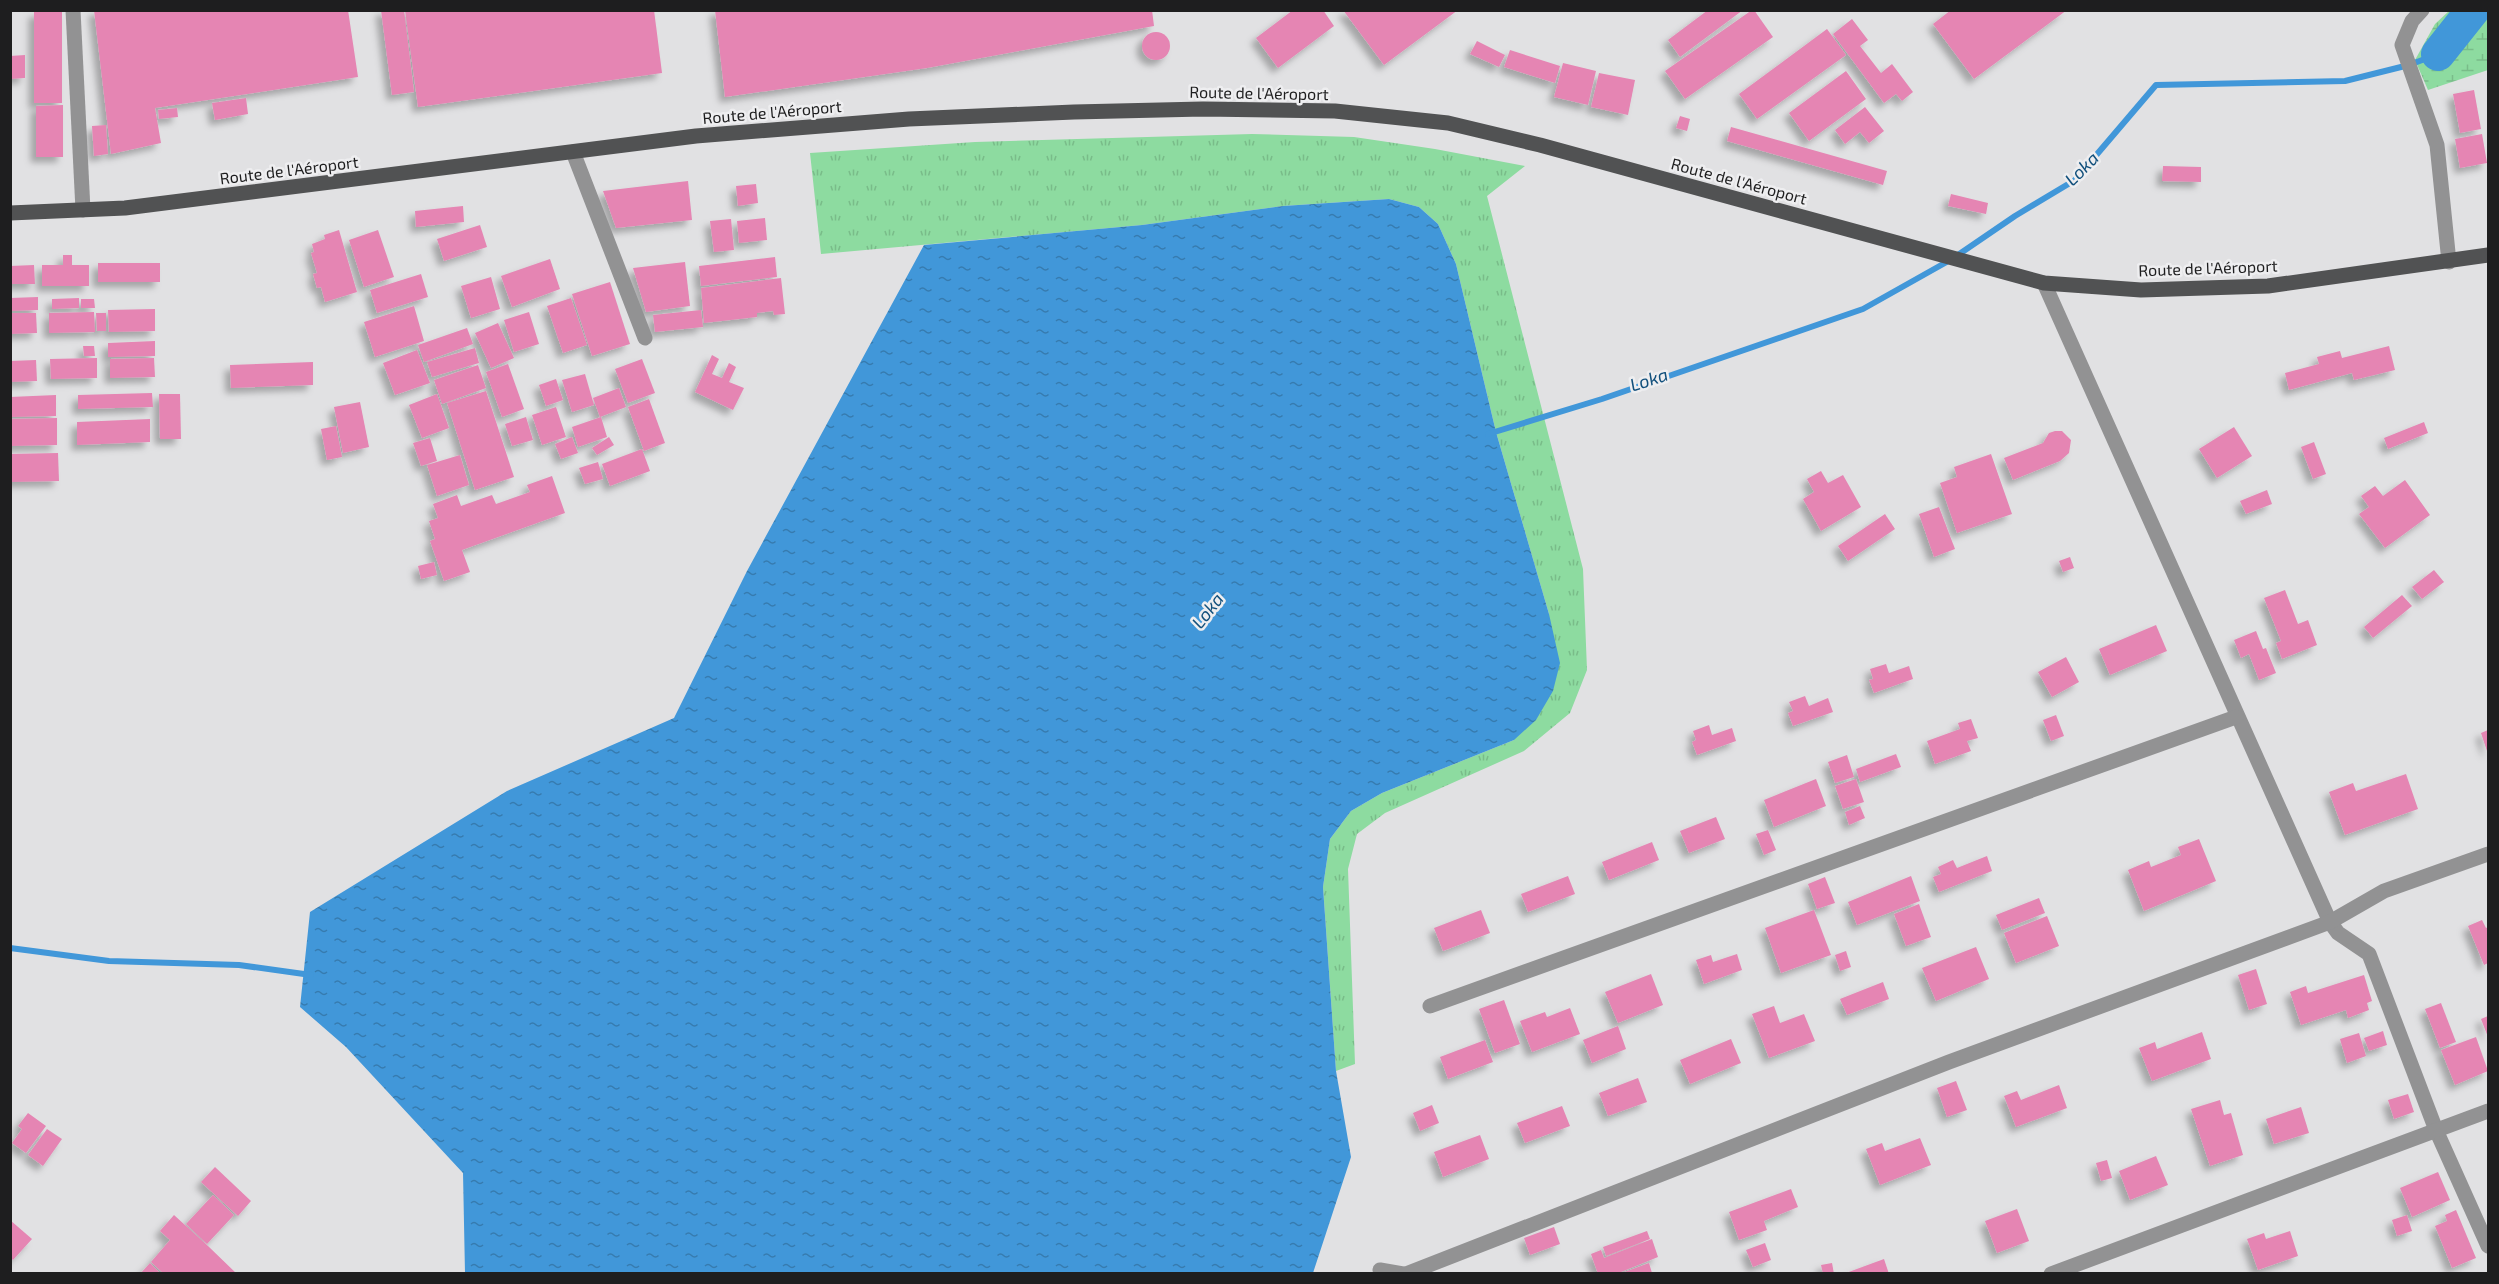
<svg xmlns="http://www.w3.org/2000/svg" width="2499" height="1284" font-family="'Exo 2',sans-serif">
	<style>
		.grass { fill: url(#grass-tufts) }
		.wetland { fill: url(#wetland-marsh) }
		.water { fill: url(#water-ripples) }
		.lines { fill: none; stroke-linecap: round; stroke-linejoin: round }
		.stream { stroke: #4197d9; stroke-width: 6 }
		.river { stroke: #4197d9; stroke-width: 34 }
		.building { fill: #e585b3; filter: url(#shadow) }
		.minor { stroke: #929293; stroke-width: 15 }
		.major { stroke: #515253; stroke-width: 15 }
		.labels { text-anchor: middle; stroke-width: 5; stroke-linejoin: round; paint-order: stroke }
		.street-label { font-size: 16px; fill: #1e1e1f; stroke: #eeeef0 }
		.water-label { font-size: 18px; font-style: italic; fill: #12507c; stroke: #eeeef0 }
	</style>
	<defs>
		<pattern id="grass-tufts" width="24" height="20" patternUnits="userSpaceOnUse" patternTransform="scale(1.5)"><rect width="24" height="20" fill="#8ddba0"/><path d="M3 7l-1-3M5 7V3M7 7l1-3M15 17l-1-3M17 17v-4M19 17l1-3" fill="none" stroke="#79bc89"/></pattern>
		<pattern id="wetland-marsh" width="20" height="14" patternUnits="userSpaceOnUse" patternTransform="scale(1.5)"><rect width="20" height="14" fill="#8ddba0"/><path d="M1 5h8M5 5V1M11 12h8M15 12V8" fill="none" stroke="#79bc89"/></pattern>
		<pattern id="water-ripples" width="26" height="14" patternUnits="userSpaceOnUse" patternTransform="scale(1.5)"><rect width="26" height="14" fill="#4197d9"/><path d="M2 4q2-2 4 0t4 0M15 11q2-2 4 0t4 0" fill="none" stroke="#367baf"/></pattern>
		<filter id="shadow"><feDropShadow dx="-5.5" dy="5.5" stdDeviation="3" flood-color="#0004"/></filter>
	</defs>
	<rect width="100%" height="100%" fill="#e1e1e3"/>
	<!-- grass -->
	<polygon class="grass" points="1252,134 1354,137 1435,149 1525,166 1487,196 1583,569 1587,670 1570,713 1524,751 1385,813 1357,834 1348,869 1355,1064 1336,1071 1323,887 1330,839 1351,811 1382,793 1514,740 1549,614 1496,432 1456,264 1438,224 1419,207 1389,199 1283,206 1142,225 821,254 810,153 975,142"/>
	<!-- wetland -->
	<polygon class="wetland" points="2449,11 2488,11 2488,70 2428,90 2415,60 2435,24"/>
	<!-- water -->
	<polygon class="water" points="1389,199 1419,207 1438,224 1456,264 1496,432 1549,614 1560,663 1553,691 1536,720 1514,740 1382,793 1351,811 1330,839 1323,887 1336,1071 1351,1157 1313,1273 465,1273 463,1173 346,1047 300,1007 310,912 507,791 674,718 747,571 924,245 1142,225 1283,206"/>
	<g class="lines">
		<!-- stream -->
		<g class="stream">
			<polyline points="1488,434 1602,399 1863,309 1952,259 2015,216 2075,180 2156,85 2345,81 2409,65 2438,54"/>
			<polyline points="10,948 109,961 239,965 311,975"/>
		</g>
		<!-- river -->
		<polyline class="river" points="2438,54 2473,10"/>
	</g>
	<!-- building -->
	<g class="building">
		<polygon points="94,10 348,10 358,77 155,108 161,143 111,154"/>
		<polygon points="381,10 404,10 414,92 392,95"/>
		<polygon points="405,10 654,10 662,73 418,107"/>
		<polygon points="715,10 1152,10 1154,26 927,68 725,97"/>
		<polygon points="1293,10 1323,10 1334,26 1278,68 1256,38"/>
		<polygon points="1343,10 1458,10 1384,65"/>
		<polygon points="1708,10 1743,10 1680,57 1668,40"/>
		<polygon points="1752,10 1754,10 1773,37 1685,99 1665,71"/>
		<polygon points="1951,10 2067,10 1974,79 1933,24"/>
		<polygon points="62,11 62,103 34,103 34,12"/>
		<polygon points="1852,19 1868,40 1860,46 1881,73 1892,64 1913,92 1902,101 1896,94 1884,103 1833,34"/>
		<polygon points="1827,29 1846,55 1757,119 1739,94"/>
		<circle cx="1156" cy="46" r="14"/>
		<polygon points="1477,41 1505,55 1499,67 1470,54"/>
		<polygon points="1510,50 1560,66 1555,83 1504,67"/>
		<polygon points="25,55 25,78 10,79 10,56"/>
		<polygon points="1563,63 1596,71 1588,105 1554,97"/>
		<polygon points="1846,71 1866,99 1809,141 1789,113"/>
		<polygon points="1599,73 1635,80 1628,115 1591,107"/>
		<polygon points="2474,90 2481,129 2460,133 2453,94"/>
		<polygon points="246,98 248,114 215,120 212,103"/>
		<polygon points="63,105 63,157 36,157 36,106"/>
		<polygon points="1865,107 1884,131 1869,143 1860,132 1845,144 1835,130"/>
		<polygon points="177,108 178,117 159,119 158,110"/>
		<polygon points="1680,116 1690,119 1687,131 1676,128"/>
		<polygon points="106,125 108,154 94,156 92,126"/>
		<polygon points="1731,127 1887,171 1883,185 1727,141"/>
		<polygon points="2482,134 2487,163 2460,168 2455,139"/>
		<polygon points="2163,166 2201,167 2201,182 2162,181"/>
		<polygon points="688,181 692,220 616,228 603,191"/>
		<polygon points="756,184 758,203 738,206 736,186"/>
		<polygon points="1951,194 1988,203 1986,214 1948,206"/>
		<polygon points="463,206 464,222 416,227 415,211"/>
		<polygon points="765,218 767,240 739,243 737,221"/>
		<polygon points="731,219 734,250 714,252 710,221"/>
		<polygon points="480,225 487,247 444,261 437,239"/>
		<polygon points="339,230 357,292 325,302 321,287 317,288 313,274 317,273 311,253 314,252 312,244 325,239 324,235"/>
		<polygon points="378,230 394,277 364,287 349,240"/>
		<polygon points="63,255 72,255 72,265 89,265 89,286 42,286 42,265 63,265"/>
		<polygon points="775,257 777,277 701,286 699,266"/>
		<polygon points="550,259 560,289 512,307 501,276"/>
		<polygon points="685,262 690,306 646,312 633,268"/>
		<rect x="98" y="263" width="62" height="19"/>
		<polygon points="34,265 35,284 10,284 10,266"/>
		<polygon points="421,274 428,297 377,313 370,290"/>
		<polygon points="491,277 500,309 471,318 461,286"/>
		<polygon points="781,278 785,314 774,315 773,311 757,313 757,317 704,323 701,288"/>
		<polygon points="610,282 630,344 592,356 572,294"/>
		<polygon points="38,297 38,310 10,311 10,298"/>
		<polygon points="79,298 79,308 52,309 52,299"/>
		<polygon points="571,298 587,345 563,353 547,306"/>
		<polygon points="81,299 94,299 95,308 81,308"/>
		<polygon points="414,306 424,341 375,357 364,322"/>
		<polygon points="155,309 155,331 109,332 108,310"/>
		<polygon points="701,310 703,327 655,332 653,315"/>
		<polygon points="94,312 95,332 49,333 49,313"/>
		<polygon points="529,312 539,344 514,352 504,320"/>
		<polygon points="10,313 36,313 37,333 10,334"/>
		<polygon points="96,313 106,313 106,331 97,331"/>
		<polygon points="498,323 514,358 491,368 475,333"/>
		<polygon points="467,328 473,344 424,362 418,345"/>
		<polygon points="155,341 155,356 108,357 108,343"/>
		<polygon points="83,346 94,346 95,356 84,356"/>
		<polygon points="2389,346 2395,370 2354,380 2352,373 2289,390 2285,373 2319,364 2317,357 2340,351 2342,358"/>
		<polygon points="475,348 479,363 432,377 427,362"/>
		<polygon points="417,350 430,383 395,395 383,363"/>
		<polygon points="712,355 719,359 712,374 722,378 729,363 736,367 729,382 744,388 733,410 695,392"/>
		<polygon points="97,358 97,378 51,379 50,359"/>
		<polygon points="154,358 155,377 110,378 110,359"/>
		<polygon points="642,359 655,393 628,403 615,369"/>
		<polygon points="36,360 37,381 10,382 10,361"/>
		<polygon points="313,362 313,385 231,388 230,365"/>
		<polygon points="508,364 524,409 502,417 486,372"/>
		<polygon points="478,365 486,388 442,404 434,380"/>
		<polygon points="585,374 594,405 572,412 562,380"/>
		<polygon points="556,379 563,400 546,406 539,385"/>
		<polygon points="619,388 626,407 600,417 593,398"/>
		<polygon points="486,391 514,477 475,490 447,403"/>
		<polygon points="152,393 153,407 78,409 78,395"/>
		<polygon points="159,394 180,394 181,439 160,439"/>
		<polygon points="437,394 449,428 422,438 409,405"/>
		<polygon points="56,395 56,416 10,417 10,397"/>
		<polygon points="649,399 665,443 644,451 628,407"/>
		<polygon points="360,402 369,447 343,453 334,407"/>
		<polygon points="556,407 566,437 542,445 532,415"/>
		<polygon points="526,417 533,440 512,446 505,424"/>
		<polygon points="601,417 607,437 578,447 572,427"/>
		<polygon points="57,418 57,445 10,446 10,419"/>
		<polygon points="150,419 150,442 77,445 77,422"/>
		<polygon points="2424,422 2428,433 2388,449 2384,438"/>
		<polygon points="336,426 342,457 327,460 321,429"/>
		<polygon points="2234,427 2252,456 2217,478 2199,449"/>
		<polygon points="2055,431 2062,431 2071,440 2069,453 2060,461 2013,480 2004,458 2043,443 2049,433"/>
		<polygon points="572,437 578,453 561,459 555,444"/>
		<polygon points="609,437 614,445 597,455 592,448"/>
		<polygon points="430,438 437,461 421,466 413,443"/>
		<polygon points="2314,442 2326,474 2313,479 2301,447"/>
		<polygon points="642,449 650,471 610,486 602,464"/>
		<polygon points="58,453 59,481 10,482 10,454"/>
		<polygon points="1991,454 2012,514 1957,533 1940,483 1957,477 1954,467"/>
		<polygon points="460,455 469,485 437,496 427,465"/>
		<polygon points="598,462 603,479 585,484 579,468"/>
		<polygon points="1821,471 1828,483 1843,475 1861,507 1821,531 1803,499 1814,492 1807,479"/>
		<polygon points="552,476 565,513 462,550 470,572 444,581 430,541 435,539 429,521 438,518 433,504 457,495 461,506 492,495 496,504 530,492 527,485"/>
		<polygon points="2405,480 2430,515 2385,548 2359,514 2369,507 2361,496 2375,486 2383,496"/>
		<polygon points="2267,490 2272,504 2246,514 2240,501"/>
		<polygon points="1939,507 1955,549 1934,557 1919,514"/>
		<polygon points="1885,514 1895,529 1848,561 1838,546"/>
		<polygon points="2070,557 2074,568 2063,572 2059,561"/>
		<polygon points="434,562 437,575 421,579 418,566"/>
		<polygon points="2434,570 2444,582 2422,599 2412,587"/>
		<polygon points="2285,590 2298,624 2308,620 2317,645 2282,659 2276,643 2281,641 2264,598"/>
		<polygon points="2402,595 2412,606 2373,638 2364,627"/>
		<polygon points="2156,625 2167,651 2110,675 2099,649"/>
		<polygon points="2256,631 2263,649 2266,648 2276,673 2259,680 2249,654 2241,658 2234,640"/>
		<polygon points="2066,657 2079,682 2052,697 2038,672"/>
		<polygon points="1886,664 1889,673 1909,666 1913,679 1874,693 1869,680 1873,679 1870,669"/>
		<polygon points="1805,696 1809,706 1828,698 1833,712 1793,726 1788,713 1793,711 1789,702"/>
		<polygon points="2056,715 2064,736 2051,741 2043,720"/>
		<polygon points="1971,719 1978,738 1967,741 1971,751 1935,764 1927,741 1960,729 1958,723"/>
		<polygon points="1709,725 1712,735 1732,728 1736,741 1697,755 1692,742 1696,740 1693,731"/>
		<polygon points="2488,730 2488,754 2481,733"/>
		<polygon points="1896,754 1901,767 1860,782 1856,769"/>
		<polygon points="1847,755 1854,777 1835,783 1828,762"/>
		<polygon points="2406,774 2418,809 2345,835 2329,792 2353,783 2356,791"/>
		<polygon points="1816,779 1826,806 1774,827 1764,800"/>
		<polygon points="1856,779 1864,802 1843,809 1835,786"/>
		<polygon points="1860,806 1865,818 1849,825 1845,812"/>
		<polygon points="1716,817 1725,839 1689,853 1680,831"/>
		<polygon points="1768,830 1776,850 1764,855 1756,834"/>
		<polygon points="2199,839 2216,881 2144,911 2128,870 2149,861 2151,867 2181,855 2178,847"/>
		<polygon points="1652,842 1659,860 1609,880 1602,862"/>
		<polygon points="1987,856 1992,871 1939,892 1933,877 1941,874 1938,867 1953,860 1957,868"/>
		<polygon points="1568,876 1575,894 1528,912 1521,894"/>
		<polygon points="1911,876 1920,901 1857,925 1848,902"/>
		<polygon points="1825,877 1835,903 1817,909 1808,884"/>
		<polygon points="2039,898 2045,913 2002,930 1996,915"/>
		<polygon points="1919,904 1931,937 1906,946 1894,914"/>
		<polygon points="1481,910 1490,933 1443,951 1434,928"/>
		<polygon points="1814,910 1831,955 1781,973 1765,928"/>
		<polygon points="2047,916 2059,946 2016,963 2004,933"/>
		<polygon points="2482,920 2486,928 2488,927 2488,963 2484,965 2468,926"/>
		<polygon points="1976,947 1989,979 1936,1001 1922,968"/>
		<polygon points="1846,951 1851,967 1840,971 1835,955"/>
		<polygon points="1737,954 1742,970 1704,984 1696,960 1711,955 1713,962"/>
		<polygon points="2256,969 2267,1004 2249,1010 2238,975"/>
		<polygon points="1651,974 1663,1005 1618,1023 1605,992"/>
		<polygon points="2364,975 2372,1001 2367,1003 2369,1010 2348,1018 2346,1010 2301,1025 2290,992 2306,986 2308,993"/>
		<polygon points="1883,982 1889,999 1847,1015 1840,999"/>
		<polygon points="1504,1000 1520,1044 1495,1053 1479,1009"/>
		<polygon points="2441,1003 2456,1042 2440,1048 2425,1009"/>
		<polygon points="1774,1006 1780,1023 1804,1014 1815,1041 1769,1058 1752,1014"/>
		<polygon points="1570,1008 1580,1034 1532,1052 1520,1021 1545,1012 1547,1017"/>
		<polygon points="2488,1016 2488,1037 2481,1019"/>
		<polygon points="1618,1026 1626,1049 1592,1063 1583,1040"/>
		<polygon points="2383,1031 2387,1045 2369,1051 2364,1038"/>
		<polygon points="2202,1032 2211,1059 2152,1081 2139,1048 2155,1042 2157,1049"/>
		<polygon points="2359,1033 2366,1056 2347,1063 2340,1039"/>
		<polygon points="2476,1037 2488,1071 2455,1085 2441,1050"/>
		<polygon points="1731,1039 1741,1063 1690,1084 1680,1060"/>
		<polygon points="1485,1040 1493,1062 1448,1079 1440,1057"/>
		<polygon points="1638,1078 1647,1102 1608,1116 1599,1093"/>
		<polygon points="1956,1081 1967,1110 1947,1117 1937,1088"/>
		<polygon points="2059,1085 2067,1108 2016,1127 2004,1096 2017,1091 2021,1100"/>
		<polygon points="2408,1094 2414,1112 2394,1119 2388,1100"/>
		<polygon points="2220,1100 2224,1115 2231,1113 2243,1155 2210,1166 2191,1109"/>
		<polygon points="1432,1105 1439,1123 1420,1131 1413,1113"/>
		<polygon points="1562,1106 1570,1126 1525,1143 1517,1123"/>
		<polygon points="2301,1107 2309,1133 2274,1144 2266,1119"/>
		<polygon points="28,1113 46,1126 26,1153 12,1143 22,1129 18,1126"/>
		<polygon points="47,1129 62,1139 43,1166 28,1155"/>
		<polygon points="1480,1135 1489,1159 1443,1177 1434,1152"/>
		<polygon points="1920,1138 1931,1165 1880,1185 1866,1149 1882,1143 1885,1151"/>
		<polygon points="2156,1156 2168,1185 2130,1200 2119,1171"/>
		<polygon points="2107,1160 2112,1178 2101,1181 2096,1163"/>
		<polygon points="215,1167 251,1201 238,1216 201,1182"/>
		<polygon points="2438,1172 2450,1200 2412,1217 2400,1188"/>
		<polygon points="1791,1189 1798,1207 1764,1221 1767,1230 1739,1240 1729,1212"/>
		<polygon points="213,1195 234,1215 207,1244 186,1224"/>
		<polygon points="2017,1209 2029,1241 1997,1253 1985,1221"/>
		<polygon points="2456,1210 2476,1258 2452,1268 2435,1226 2447,1221 2445,1215"/>
		<polygon points="174,1215 208,1246 237,1274 164,1274 151,1262 170,1240 160,1231"/>
		<polygon points="2407,1215 2412,1231 2397,1236 2392,1220"/>
		<polygon points="10,1220 32,1239 13,1260 10,1257"/>
		<polygon points="1554,1227 1560,1244 1530,1255 1524,1238"/>
		<polygon points="1647,1231 1650,1239 1606,1256 1603,1247"/>
		<polygon points="2290,1231 2298,1256 2258,1270 2247,1239 2264,1233 2266,1239"/>
		<polygon points="1652,1239 1658,1257 1616,1274 1598,1274 1591,1254 1601,1250 1604,1258"/>
		<polygon points="1765,1243 1771,1260 1753,1267 1746,1250"/>
		<polygon points="1884,1259 1889,1274 1846,1274 1846,1273"/>
		<polygon points="150,1263 161,1274 140,1274"/>
		<polygon points="1649,1263 1652,1273 1622,1274 1622,1273"/>
		<polygon points="1832,1263 1834,1274 1823,1274 1821,1265"/>
	</g>
	<g class="lines">
		<!-- minor -->
		<g class="minor">
			<polyline points="73,10 83,210"/>
			<polyline points="2422,10 2412,21 2402,45 2437,145 2449,262"/>
			<polyline points="573,152 645,338"/>
			<polyline points="2044,283 2330,922 2338,933 2369,954 2436,1130 2488,1246"/>
			<polyline points="1430,1006 2236,717"/>
			<polyline points="1380,1270 1403,1274"/>
			<polyline points="1406,1274 1949,1062 2330,922 2384,891 2488,854"/>
			<polyline points="2051,1274 2488,1111"/>
		</g>
		<!-- major -->
		<polyline class="major" points="10,213 125,208 696,136 909,119 1074,112 1203,109 1335,111 1448,123 1540,145 2044,283 2141,290 2268,286 2488,255"/>
	</g>
	<g class="labels">
		<!-- street labels -->
		<g class="street-label">
			<text transform="translate(1259 93) rotate(1)" y="6">Route de l'Aéroport</text>
			<text transform="translate(772 112) rotate(-5)" y="6">Route de l'Aéroport</text>
			<text transform="translate(289 170) rotate(-7)" y="6">Route de l'Aéroport</text>
			<text transform="translate(1739 181) rotate(15)" y="6">Route de l'Aéroport</text>
			<text transform="translate(2208 268) rotate(-2)" y="6">Route de l'Aéroport</text>
		</g>
		<!-- water labels -->
		<g class="water-label">
			<text transform="translate(2082 169) rotate(-45)" y="6">Loka</text>
			<text transform="translate(1649 380) rotate(-18)" y="6">Loka</text>
			<text transform="translate(1208 611) rotate(-52)" y="6">Loka</text>
		</g>
	</g>
	<!-- border -->
	<rect width="2499" height="1284" fill="none" stroke="#1e1e1f" stroke-width="24"/>
</svg>
